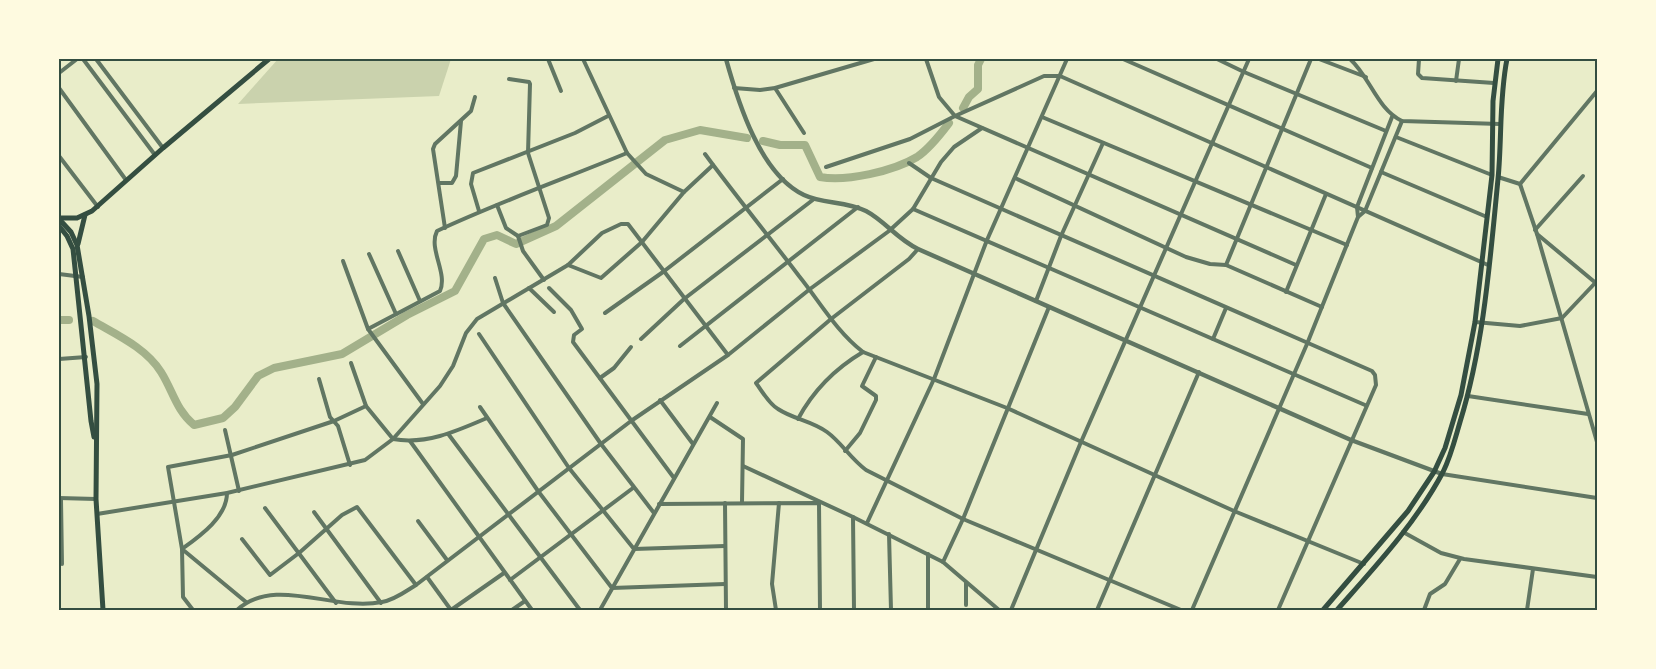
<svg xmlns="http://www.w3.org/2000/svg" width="1656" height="669" font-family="'Alegreya Sans',sans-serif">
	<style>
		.green { fill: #cad2ad }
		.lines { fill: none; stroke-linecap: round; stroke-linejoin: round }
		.canal { stroke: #a3b18a; stroke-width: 8 }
		.minor { stroke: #617663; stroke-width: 4 }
		.tertiary { stroke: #617663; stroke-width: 4.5 }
		.secondary { stroke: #344e41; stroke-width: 5 }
		.neatline { fill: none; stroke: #344e41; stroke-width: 2 }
	</style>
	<rect width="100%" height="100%" fill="#e9edc9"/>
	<!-- green -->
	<polygon class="green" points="278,59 451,59 439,96 238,104"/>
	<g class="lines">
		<!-- canal -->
		<g class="canal">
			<polyline points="963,108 969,97 978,89 978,65 981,59"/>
			<path d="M763 141 780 145H805L820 177C846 182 894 171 917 157 929 149 940 135 949 123"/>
			<polyline points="59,320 69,320"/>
			<path d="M93 321C117 335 146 348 161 372 173 391 176 410 194 425L223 418 235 407 258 376 274 368 342 354 407 315 455 291 484 239 497 235 516 244 556 226 665 140 700 130 747 138"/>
		</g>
		<!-- minor -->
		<g class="minor">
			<polyline points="83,59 155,155"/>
			<polyline points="96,59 163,148"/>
			<polyline points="548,59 561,91"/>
			<polyline points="583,59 627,153 646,174 684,192"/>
			<polyline points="926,59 939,97 955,116 1296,265"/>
			<polyline points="1123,59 1372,168"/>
			<polyline points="1217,59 1244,72 1386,131"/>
			<polyline points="1319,59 1366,77"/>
			<path d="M1350 59C1370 77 1377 109 1402 121L1500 124"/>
			<polyline points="1419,59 1418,74 1422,78 1494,83"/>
			<polyline points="59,73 77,59"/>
			<polyline points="509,79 529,82 530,84 528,153 549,218 547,225 518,236"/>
			<polyline points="1456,81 1459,59"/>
			<polyline points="59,88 126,180"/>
			<polyline points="734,88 760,90 775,88 874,59"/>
			<polyline points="775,88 804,133"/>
			<polyline points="1042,117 1347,245"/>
			<polyline points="1396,137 1492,175"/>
			<path d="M705 154C735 195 768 235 799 276 820 302 836 331 863 352L1007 408 1234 511 1364 564"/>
			<polyline points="59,156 98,207"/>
			<polyline points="909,163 931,178 1372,371 1375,375 1376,385 1278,610"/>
			<polyline points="826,167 910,139 955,116 1044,76 1060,76 1488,265"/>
			<polyline points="1381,172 1487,217"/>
			<polyline points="1498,177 1520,184 1537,234 1597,442"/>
			<polyline points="1015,178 1186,257 1210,264 1226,265 1322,307"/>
			<polyline points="440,183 452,183 456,176 461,121"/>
			<polyline points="1520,184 1597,91"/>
			<polyline points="497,205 506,228 518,236 523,251 544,280"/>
			<polyline points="913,209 1365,405"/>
			<polyline points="479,211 471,184 473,173 575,133 608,116"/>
			<polyline points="1358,217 1357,207 1392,117"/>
			<polyline points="445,228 433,149 435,144 471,111 475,97"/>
			<polyline points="1535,230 1583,176"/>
			<polyline points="1537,234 1597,284"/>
			<path d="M918 249 909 259 831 319 756 383C762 391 769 404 778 409 793 419 812 421 827 432 841 442 850 458 866 470L963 519 1181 610"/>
			<polyline points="398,251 420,301"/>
			<polyline points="369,254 396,314"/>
			<polyline points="343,261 368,329 423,404"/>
			<polyline points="568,265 601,278 642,242 684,192 713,165"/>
			<polyline points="1226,265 1311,59"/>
			<polyline points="59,274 83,277"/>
			<polyline points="495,278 503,303 601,444 654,513"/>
			<polyline points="529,288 554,312"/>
			<polyline points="549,288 571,310 582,329 574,335 573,342 674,478"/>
			<polyline points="1286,292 1326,194"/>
			<polyline points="1036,301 1061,236 1103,143"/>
			<polyline points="605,313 663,272 783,179"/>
			<polyline points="1475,322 1520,326 1562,318 1597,281"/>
			<path d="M368 329 440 291C448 273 428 249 437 231 499 202 564 179 627 153"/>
			<polyline points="479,334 569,468 634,549 725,546"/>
			<polyline points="641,339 684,299 814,199"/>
			<polyline points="1213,339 1226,308"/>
			<polyline points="680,346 858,207"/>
			<polyline points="59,359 86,357"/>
			<path d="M351 363 366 406 393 439C426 445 457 431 487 418"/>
			<polyline points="600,378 614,368 631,347"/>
			<polyline points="319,379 330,417 338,426 350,465"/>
			<polyline points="1468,396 1588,414"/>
			<polyline points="660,400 693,444"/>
			<polyline points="480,407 538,491 612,588 725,584"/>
			<polyline points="710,417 743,439 742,502"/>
			<path d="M798 419C813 391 836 368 863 352"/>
			<polyline points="225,430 239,491"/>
			<polyline points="449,435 580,610"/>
			<polyline points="410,441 532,610"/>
			<polyline points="845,451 860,433 876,400 876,396 862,386 876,357"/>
			<polyline points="743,466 853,517 943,562 999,610"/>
			<polyline points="1442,474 1597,498"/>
			<path d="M227 493C227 517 200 536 182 549L246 602"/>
			<polyline points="59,498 96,499"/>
			<polyline points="61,500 62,564"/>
			<polyline points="725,503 726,610"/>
			<polyline points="659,504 819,503 820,610"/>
			<polyline points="265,508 336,603"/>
			<polyline points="314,512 381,603"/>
			<polyline points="97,514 227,493 365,460 393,439 440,386 453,366 466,333 477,319 568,265 602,233 621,224 628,224 728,355"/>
			<polyline points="853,517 854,610"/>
			<polyline points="418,521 447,560"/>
			<polyline points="867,523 934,379 987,240 1067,59"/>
			<polyline points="1403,532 1441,553 1464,559 1597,577"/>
			<polyline points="889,534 891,610"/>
			<polyline points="242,539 270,575 299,553 342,515 357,507 416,585"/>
			<polyline points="943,562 963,519 1049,307"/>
			<polyline points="427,577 451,610 504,573"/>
			<polyline points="510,580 633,488"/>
			<polyline points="966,605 966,583"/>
			<polyline points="193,610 183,597 182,549 168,467 232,455 334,421 366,406"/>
			<path d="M237 610C276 575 333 612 382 602 395 600 406 591 416 585L631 421 728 355 810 289 889 231 913 209 941 162 954 147 982 128"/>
			<polyline points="512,610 525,601"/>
			<polyline points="600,610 717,403"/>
			<polyline points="776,610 772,584 779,503"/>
			<polyline points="928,610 928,554"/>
			<polyline points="1011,610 1081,442 1249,59"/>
			<polyline points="1097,610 1199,372"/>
			<polyline points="1192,610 1307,344 1358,217 1365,211 1402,121"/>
			<polyline points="1424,610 1430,594 1445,584 1460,559"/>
			<polyline points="1527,610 1533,569"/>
		</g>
		<!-- tertiary -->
		<path class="tertiary" d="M726 59C738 102 760 174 804 195 823 204 846 201 866 211 885 221 897 239 918 249L1351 440 1442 474"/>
		<!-- secondary -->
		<g class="secondary">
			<polyline points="59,218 77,218 92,211 163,148 269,59"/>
			<polyline points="59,219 71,232 77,245 89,316 97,384 96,499 103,610"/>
			<polyline points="59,226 67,236 73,249 91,421 94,437"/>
			<polyline points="78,244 85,215"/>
			<polyline points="1323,610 1408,511 1434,472 1445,448 1461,395 1475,322 1492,175 1493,101 1498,59"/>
			<path d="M1337 610C1375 567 1416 523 1443 472 1451 456 1455 439 1460 422 1484 344 1490 260 1498 179 1502 139 1499 99 1507 59"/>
		</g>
	</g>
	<!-- border -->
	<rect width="1656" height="669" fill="none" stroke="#fefae0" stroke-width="120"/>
	<rect x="60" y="60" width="1536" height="549" class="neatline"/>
</svg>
